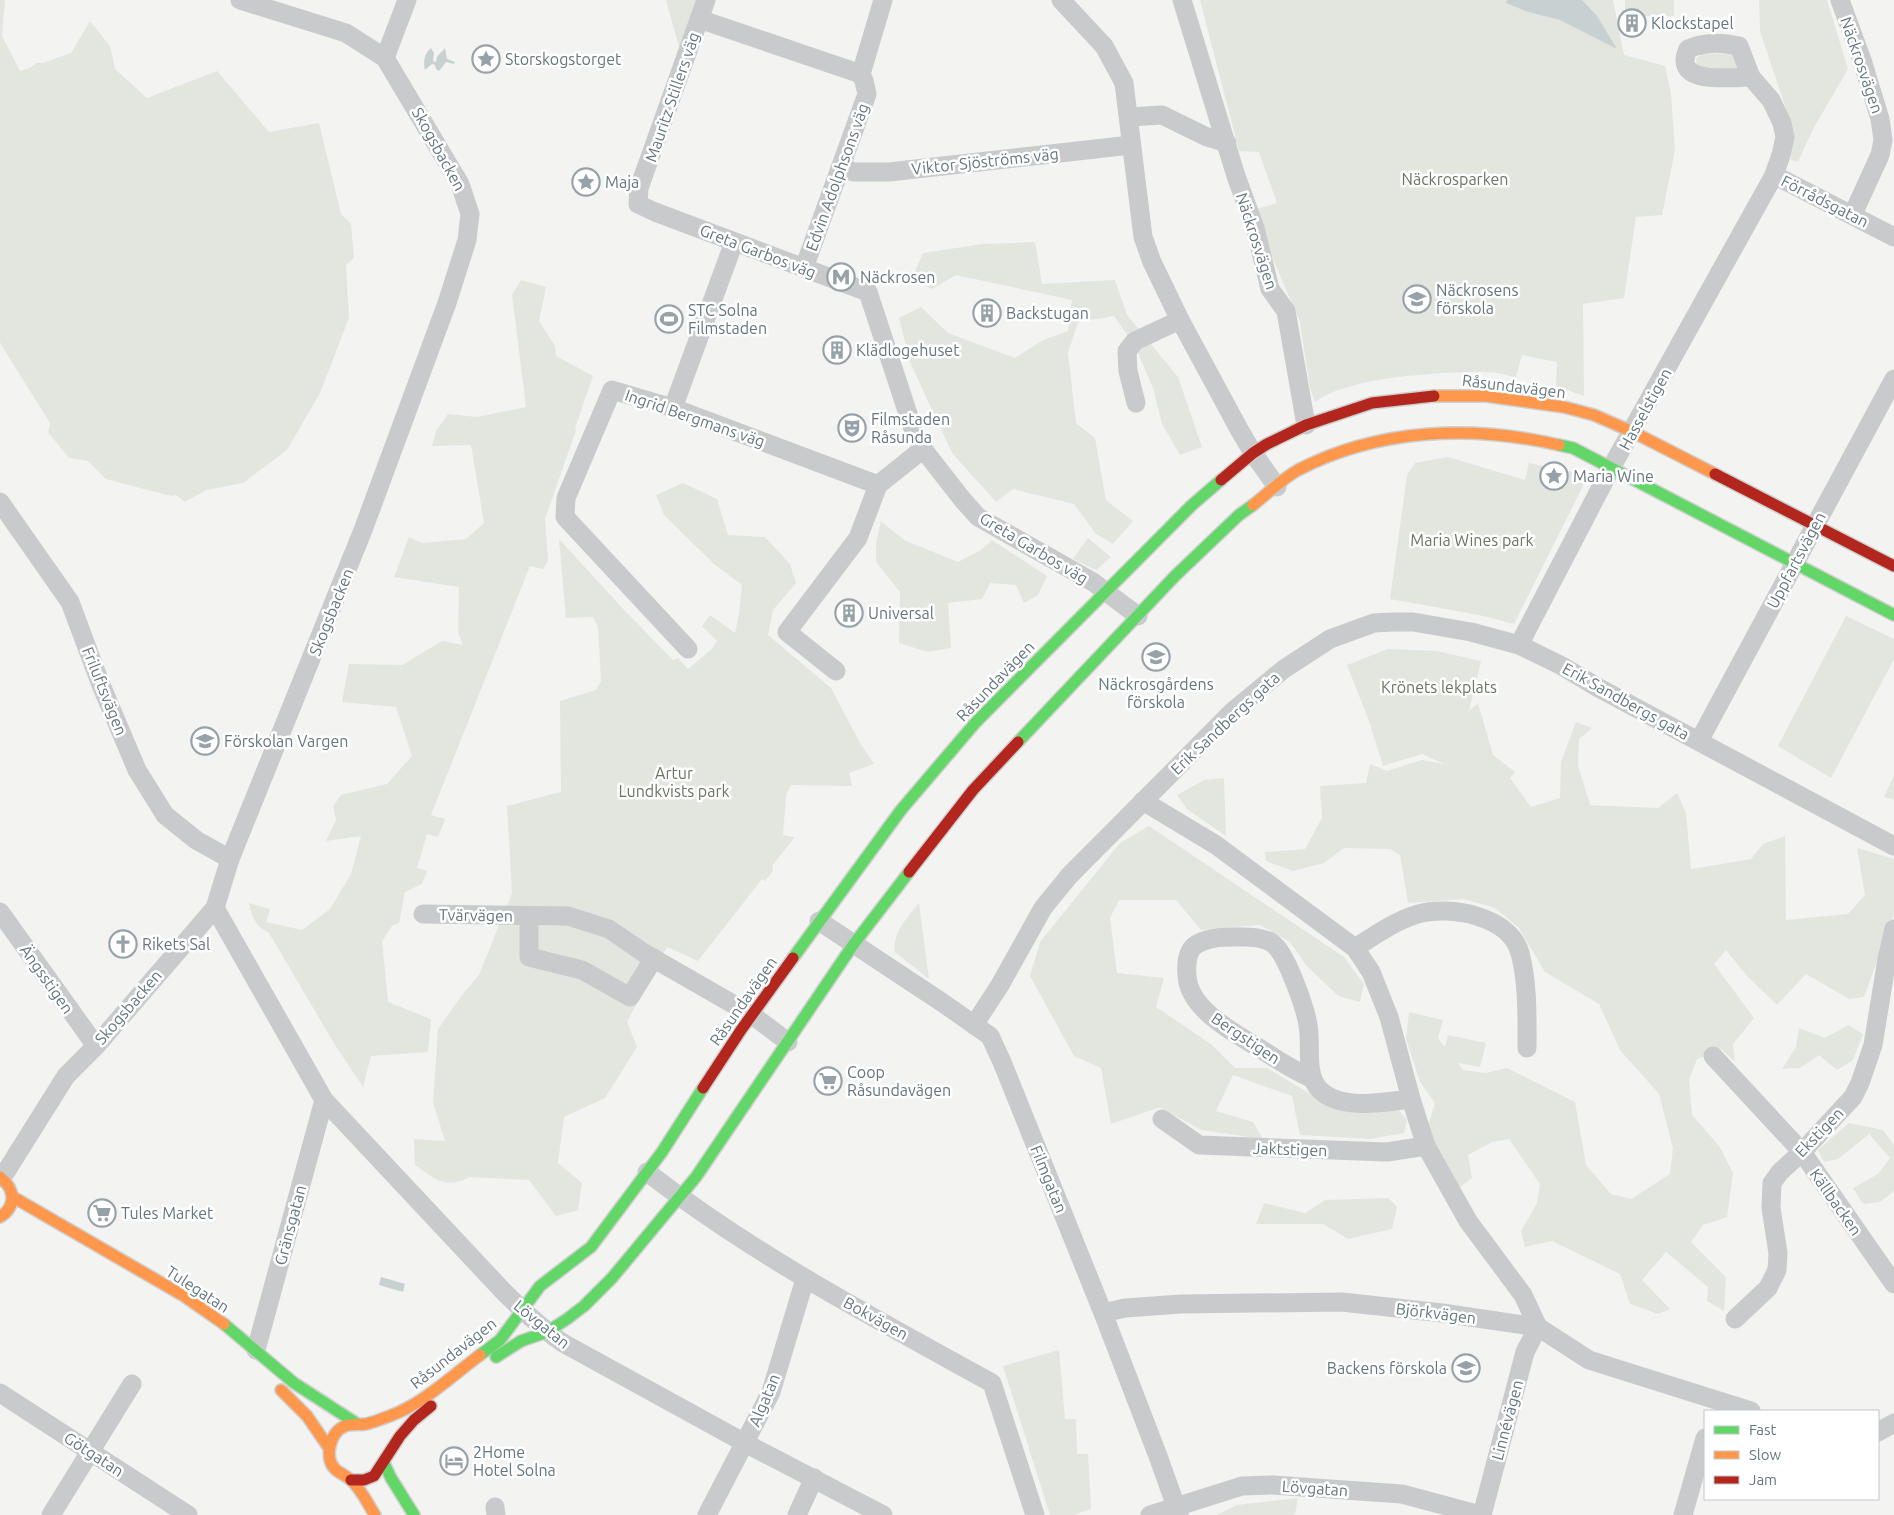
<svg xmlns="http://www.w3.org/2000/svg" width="1894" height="1515" font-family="Ubuntu,sans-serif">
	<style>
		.green { fill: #e3e6df }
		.water { fill: #c8d1d2 }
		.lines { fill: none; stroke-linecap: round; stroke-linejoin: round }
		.fast-casing { stroke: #cfcfcf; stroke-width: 14 }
		.slow-casing { stroke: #cfcfcf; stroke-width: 14 }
		.jam-casing { stroke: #cfcfcf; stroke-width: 14 }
		.street { stroke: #c8cacb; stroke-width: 19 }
		.fast { stroke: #63d668; stroke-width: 11 }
		.slow { stroke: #ff974d; stroke-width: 11 }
		.jam { stroke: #b3261e; stroke-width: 11 }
		.labels { text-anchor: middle; stroke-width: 5; stroke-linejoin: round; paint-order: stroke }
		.poi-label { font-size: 16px; fill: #647680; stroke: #fff; text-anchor: start }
		.street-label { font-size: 16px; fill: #647680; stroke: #fff }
		.park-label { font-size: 16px; fill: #687763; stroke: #fff }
	</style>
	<rect width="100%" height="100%" fill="#f3f3f1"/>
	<!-- green -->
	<g class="green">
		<polygon points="0,0 5,0 2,36 20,71 30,68 36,63 43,63 71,53 90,21 110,46 115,69 147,98 217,71 269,132 319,123 341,214 351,224 354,258 346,265 349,318 320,393 287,450 243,483 206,490 185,502 176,495 171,496 106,479 88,461 69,458 48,432 50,423 2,346 0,342"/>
		<polygon points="666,0 700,0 693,36 679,47"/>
		<path d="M1200 0H1613L1624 55 1665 66 1671 94 1675 150 1662 215 1636 217 1624 298 1583 304 1584 396 1556 386 1557 362 1522 355 1516 377C1506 375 1496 372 1485 372 1441 372 1350 376 1315 402L1310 388 1300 322 1266 243 1257 209 1277 203 1259 152 1239 151Z"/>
		<polygon points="1625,0 1674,0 1674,16 1643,16 1643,31 1622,31 1622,10 1625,10"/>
		<polygon points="1759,0 1827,0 1848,69 1813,129 1798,162 1791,160 1788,115 1760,31"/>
		<polygon points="1703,53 1734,54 1741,71 1701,70 1697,65 1696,59"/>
		<polygon points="1035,242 1042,284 1115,280 1127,315 1178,377 1202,447 1180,455 1162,424 1153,388 1135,346 1114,316 1078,322 1068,353 1076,423 1095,438 1106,500 1133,521 1113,544 1096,534 1074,504 1013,489 996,502 952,453 910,362 899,318 921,307 948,333 1015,358 1043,340 1068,331 1072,300 956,275 932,289 912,278 923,253 983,244"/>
		<path d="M521 280 546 287 539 321 555 346 556 356 593 376 575 428 576 430 545 519 548 561 543 569 530 566 431 815 445 819 438 837 427 834 417 868 427 871 422 884 405 892 399 923 392 926 382 941 388 1002 431 1019 428 1052 371 1056 363 1087 335 1045 269 933C256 927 251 916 249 903L270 909 266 922 302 930 330 909 351 874 361 836 326 841 336 820 333 806 341 795 387 784 412 756 396 707 342 702 349 664 402 665 442 641 463 645 458 632 459 587 394 577 409 537 422 543 466 539 484 523 471 445 432 446 436 431 448 414 477 417 526 407 512 295Z"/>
		<polygon points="1448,457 1525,480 1529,463 1579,473 1583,486 1514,624 1479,615 1390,599 1407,475 1415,463"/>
		<path d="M683 483 717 499 728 535 765 537 790 564 796 583 773 610 768 635 831 688 860 743 874 764 849 773 852 786 791 785 786 795 783 835 795 837 772 866 773 871 765 881 762 879 698 961 667 947 627 1022 637 1047 605 1098 564 1117 558 1163 582 1183 578 1210 556 1216 529 1180 469 1177C445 1190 435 1179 415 1165L414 1139 445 1141 433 1103 438 1029 462 995 479 975 512 893 507 806 561 792 560 701 596 690 601 681 598 627 593 617 566 618 559 539 626 612 673 660 678 658 688 669 712 649 717 641 702 626 710 615 735 633 739 614 742 585 714 564 664 515 656 495Z"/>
		<polygon points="881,521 904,540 958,562 981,550 992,540 1047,576 1038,595 1024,603 1016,585 990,583 982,599 948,603 951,648 928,652 899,643 900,592 876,562 876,543"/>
		<polygon points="1088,538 1111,557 1096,570 1073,559"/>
		<polygon points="1846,616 1894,639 1894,659 1831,778 1778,746"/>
		<polygon points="1388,649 1437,651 1481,661 1469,711 1478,703 1493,755 1515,772 1510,778 1531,807 1560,798 1561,762 1576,722 1592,728 1579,739 1578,766 1590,805 1658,808 1677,793 1686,813 1691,869 1751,859 1763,844 1785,836 1786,920 1848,914 1865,895 1857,848 1894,859 1894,914 1864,997 1849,999 1806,974 1777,1005 1747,976 1726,950 1714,964 1754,1018 1733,1044 1735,1062 1721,1049 1697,1059 1689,1080 1692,1115 1720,1147 1733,1173 1727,1217 1703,1225 1691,1242 1726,1277 1724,1311 1707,1301 1708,1287 1666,1252 1642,1280 1670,1309 1658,1314 1630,1304 1620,1274 1552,1241 1525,1247 1521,1231 1537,1203 1540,1184 1509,1139 1492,1142 1468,1155 1472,1178 1459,1188 1426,1132 1435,1103 1420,1082 1406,1039 1409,1012 1443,1020 1438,1038 1445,1047 1448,1035 1486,1043 1480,1067 1458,1063 1463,1070 1486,1073 1507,1068 1575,1102 1586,1165 1611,1194 1631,1199 1670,1174 1673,1148 1659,1094 1620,1050 1599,1004 1545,972 1519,928 1495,908 1464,899 1408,903 1400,855 1390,849 1344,848 1324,863 1293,871 1266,861 1265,852 1305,849 1322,818 1320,786 1366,783 1370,764 1387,771 1422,760 1444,764 1422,754 1383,766 1369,721 1347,665"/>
		<polygon points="1894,775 1894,800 1884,797"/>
		<polygon points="1224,778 1226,836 1187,809 1177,795 1204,780"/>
		<polygon points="1149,826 1344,957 1364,984 1360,1002 1338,996 1306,965 1290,942 1260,925 1201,930 1176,900 1119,900 1110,918 1117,973 1164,978 1156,1007 1211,1044 1235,1068 1267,1068 1339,1111 1399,1110 1407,1120 1404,1133 1370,1139 1300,1135 1292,1096 1233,1075 1216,1111 1253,1122 1263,1139 1201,1130 1160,1107 1111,1124 1101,1068 1074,1056 1030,976 1040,942 1120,843"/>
		<path d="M919 903 929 979 895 952C892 932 907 919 919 903Z"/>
		<polygon points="1848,1025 1863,1034 1853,1060 1837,1070 1819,1055 1800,1068 1782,1069 1796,1047 1799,1028 1825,1038"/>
		<polygon points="1849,1123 1883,1130 1894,1145 1894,1191 1880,1202 1863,1204 1853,1188 1878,1174 1890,1158 1869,1134 1838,1159 1824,1162 1818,1150"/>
		<polygon points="1388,1198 1397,1207 1392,1229 1348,1239 1323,1224 1256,1224 1264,1203 1305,1213 1325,1200"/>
		<polygon points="1059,1350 1065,1419 1076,1419 1077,1454 1088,1454 1091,1509 1073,1515 1050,1515 1003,1366"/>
		<polygon points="1298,1498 1295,1514 1292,1515 1217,1515 1237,1505"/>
	</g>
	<!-- water -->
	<g class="water">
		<polygon points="1507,0 1582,0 1597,16 1617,49 1560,20 1528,12 1506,3"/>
		<path d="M431 48 434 53 433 61 436 62 437 57 445 48 447 59 455 62 454 64 446 62 439 71 436 69 435 65 432 64 425 70C423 62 424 54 431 48Z"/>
		<polygon points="381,1277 405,1284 403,1292 379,1285"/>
	</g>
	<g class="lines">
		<!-- fast casing -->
		<g class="fast-casing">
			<g id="fast">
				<polyline points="1559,445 1573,448 1894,615"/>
				<polyline points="1018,742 1175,576 1239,515 1253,505"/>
				<polyline points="793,958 901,810 976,722 1192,505 1221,480"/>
				<polyline points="224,1324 294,1383 356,1423"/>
				<polyline points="480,1355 500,1340 540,1286 591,1247 662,1152 703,1088"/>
				<polyline points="496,1357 521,1341 547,1332 567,1319 584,1306 612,1278 696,1177 853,945 909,872"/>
				<polyline points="384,1463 391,1478 414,1515"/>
			</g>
		</g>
		<!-- slow casing -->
		<g class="slow-casing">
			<g id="slow">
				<polyline points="1434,396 1486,396 1564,407 1594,415 1633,432 1715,474"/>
				<path d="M1253 505C1267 494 1282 479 1298 470 1379 428 1472 425 1559 445"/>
				<path d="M0 1177C15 1189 17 1206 0 1217"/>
				<polyline points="13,1197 184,1296 224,1324"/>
				<polyline points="281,1390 307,1416 329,1448"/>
				<path d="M375 1515C368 1504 361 1489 351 1480 343 1473 333 1472 330 1460 328 1452 330 1441 335 1434 345 1421 354 1426 366 1424 375 1422 384 1418 392 1415 424 1403 453 1375 480 1355"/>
			</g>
		</g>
		<!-- jam casing -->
		<g class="jam-casing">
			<g id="jam">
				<polyline points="1715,474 1894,566"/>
				<polyline points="1221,480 1253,453 1267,444 1306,425 1372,403 1434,396"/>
				<polyline points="909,872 973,790 1018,742"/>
				<polyline points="703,1088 741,1030 793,958"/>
				<polyline points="351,1480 364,1480 374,1476 400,1436 414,1420 431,1406"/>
			</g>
		</g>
		<!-- street -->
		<g class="street">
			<polyline points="706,0 639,188 638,204 655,212 868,292 913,429 923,449 962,499 978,517 1093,582 1138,616"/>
			<polyline points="1061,0 1104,46 1124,83 1143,237 1152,262 1180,320 1240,431 1253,453 1277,487"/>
			<polyline points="1182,0 1236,176 1255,228 1270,289 1286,311 1306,425"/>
			<polyline points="1840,0 1862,60 1880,119 1883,140 1880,155 1853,214"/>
			<polyline points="699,19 861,74"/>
			<polyline points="385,58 407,0"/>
			<polyline points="1129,117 1162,115 1207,137 1227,143"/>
			<polyline points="840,168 854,172 889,172 1131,145"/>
			<polyline points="1774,175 1894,237"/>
			<polyline points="804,268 867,94 864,81 861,74 883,0"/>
			<polyline points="1136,403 1128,371 1127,351 1135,341 1180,320"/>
			<polyline points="673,408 734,242"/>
			<polyline points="0,502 70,602 101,685 137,770 165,815 196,840 230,859"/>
			<path d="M1519 645 1611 468 1774 175 1781 155 1785 137 1782 123 1771 100 1751 77 1739 46C1722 42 1704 42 1688 49 1671 86 1731 77 1751 77"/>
			<polyline points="688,649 565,517 566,498 612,390 673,408 878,485"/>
			<polyline points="836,671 787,632 858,538 878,485 923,449"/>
			<polyline points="1699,741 1894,379"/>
			<polyline points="1143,801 1216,845 1355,948 1371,972 1389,1017 1411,1099 1426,1146 1468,1221 1523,1295 1538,1327"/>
			<path d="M215 908 324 1100 503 1291C522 1310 541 1328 563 1343L745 1443 883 1515"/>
			<polyline points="0,912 96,1046"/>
			<polyline points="423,914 568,916 609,929 644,953 752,1015 788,1042"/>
			<polyline points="529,916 529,957 582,970 630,997 654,958"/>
			<polyline points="819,921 943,1003 990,1036 1002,1062 1103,1313 1158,1456 1179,1515"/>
			<path d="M1355 948C1375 935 1395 921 1418 914 1450 905 1510 916 1520 953 1528 983 1527 1017 1527 1048"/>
			<polyline points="974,1025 1000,985 1043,908 1069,876 1233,711 1284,669 1330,639 1374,623 1393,622 1413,622 1471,632 1519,645 1562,666 1597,687 1894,846"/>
			<polyline points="1713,1056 1802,1152 1894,1284"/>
			<path d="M1311 1078C1292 1070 1276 1059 1259 1048 1233 1032 1189 1009 1187 976 1186 964 1187 948 1199 943 1213 936 1228 937 1243 937 1252 937 1265 938 1272 943 1286 952 1305 1007 1308 1025 1312 1046 1304 1074 1320 1090 1341 1111 1385 1102 1411 1099"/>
			<polyline points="1162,1119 1199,1145 1387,1152 1426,1146"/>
			<path d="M647 1172C754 1255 874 1318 992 1383L1035 1515"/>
			<polyline points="2,1178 66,1076 96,1046 215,908 230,859 363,530 447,303 467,240 470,214 460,184 385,58 346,33 240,0"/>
			<polyline points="1103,1313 1125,1308 1181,1304 1342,1302 1442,1313 1538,1327 1589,1360 1751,1411"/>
			<polyline points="1735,1319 1768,1288 1777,1270 1778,1253 1771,1208 1772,1183 1780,1172 1802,1152 1853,1097 1860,1083 1873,1045 1887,959 1894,929"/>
			<polyline points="256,1350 324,1100"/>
			<polyline points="0,1393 188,1515"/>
			<polyline points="1878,1432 1894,1423"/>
			<polyline points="495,1507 496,1515"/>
			<polyline points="51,1515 132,1384"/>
			<polyline points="707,1515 771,1392 805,1279"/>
			<polyline points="797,1515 814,1478"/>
			<polyline points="1150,1515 1242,1486 1273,1485 1402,1494 1480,1515"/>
			<polyline points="1482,1515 1525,1352 1538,1327"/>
			<polyline points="1683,1515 1705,1438"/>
		</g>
		<!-- fast -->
		<use href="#fast" class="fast"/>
		<!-- slow -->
		<use href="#slow" class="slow"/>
		<!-- jam -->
		<use href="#jam" class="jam"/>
	</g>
	<!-- icons -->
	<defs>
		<g id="building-ring" transform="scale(1.4375)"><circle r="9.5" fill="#fff" stroke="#96a2a8" stroke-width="1.5"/><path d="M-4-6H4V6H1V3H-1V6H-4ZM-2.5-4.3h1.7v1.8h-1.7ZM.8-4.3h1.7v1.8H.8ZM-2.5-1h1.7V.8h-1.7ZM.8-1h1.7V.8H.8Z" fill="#96a2a8"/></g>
		<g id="sight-ring" transform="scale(1.4375)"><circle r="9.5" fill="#fff" stroke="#96a2a8" stroke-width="1.5"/><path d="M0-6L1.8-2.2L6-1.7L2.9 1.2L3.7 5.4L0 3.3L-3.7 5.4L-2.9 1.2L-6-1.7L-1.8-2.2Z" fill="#96a2a8"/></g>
		<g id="metro-ring" transform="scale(1.4375)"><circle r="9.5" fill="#fff" stroke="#96a2a8" stroke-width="1.5"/><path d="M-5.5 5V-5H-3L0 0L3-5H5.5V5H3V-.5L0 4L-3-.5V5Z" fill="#96a2a8"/></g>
		<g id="school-ring" transform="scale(1.4375)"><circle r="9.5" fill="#fff" stroke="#96a2a8" stroke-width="1.5"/><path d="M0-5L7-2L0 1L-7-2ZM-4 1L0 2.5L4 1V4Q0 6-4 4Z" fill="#96a2a8"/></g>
		<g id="stadium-ring" transform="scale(1.4375)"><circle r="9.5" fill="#fff" stroke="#96a2a8" stroke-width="1.5"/><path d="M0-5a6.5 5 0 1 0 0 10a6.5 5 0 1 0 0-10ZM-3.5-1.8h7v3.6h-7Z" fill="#96a2a8"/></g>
		<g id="theatre-ring" transform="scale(1.4375)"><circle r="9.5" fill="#fff" stroke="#96a2a8" stroke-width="1.5"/><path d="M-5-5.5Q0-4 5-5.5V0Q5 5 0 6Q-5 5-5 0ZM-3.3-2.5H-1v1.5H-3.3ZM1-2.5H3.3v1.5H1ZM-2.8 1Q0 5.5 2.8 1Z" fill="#96a2a8"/></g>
		<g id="church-ring" transform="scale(1.4375)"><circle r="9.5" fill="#fff" stroke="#96a2a8" stroke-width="1.5"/><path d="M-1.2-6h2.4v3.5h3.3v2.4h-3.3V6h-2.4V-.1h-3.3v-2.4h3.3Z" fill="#96a2a8"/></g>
		<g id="supermarket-ring" transform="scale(1.4375)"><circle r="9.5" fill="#fff" stroke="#96a2a8" stroke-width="1.5"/><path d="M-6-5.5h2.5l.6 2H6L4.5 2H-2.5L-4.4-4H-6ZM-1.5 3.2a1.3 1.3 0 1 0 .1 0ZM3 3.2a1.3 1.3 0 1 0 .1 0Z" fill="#96a2a8"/></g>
		<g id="hotel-ring" transform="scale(1.4375)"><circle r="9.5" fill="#fff" stroke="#96a2a8" stroke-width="1.5"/><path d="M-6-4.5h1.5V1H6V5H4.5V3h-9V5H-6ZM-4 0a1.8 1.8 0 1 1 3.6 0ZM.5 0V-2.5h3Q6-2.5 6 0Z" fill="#96a2a8"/></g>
	</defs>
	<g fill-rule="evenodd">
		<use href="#building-ring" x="1632" y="23"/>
		<use href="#sight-ring" x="486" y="59"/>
		<use href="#sight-ring" x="586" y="182"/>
		<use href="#metro-ring" x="841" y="277"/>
		<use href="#school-ring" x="1417" y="299"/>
		<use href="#building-ring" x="987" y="313"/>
		<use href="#stadium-ring" x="669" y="319"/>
		<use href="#building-ring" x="837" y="350"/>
		<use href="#theatre-ring" x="852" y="428"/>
		<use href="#sight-ring" x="1554" y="476"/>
		<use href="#building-ring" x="849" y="613"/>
		<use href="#school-ring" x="1156" y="657"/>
		<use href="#school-ring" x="205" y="741"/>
		<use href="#church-ring" x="123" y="944"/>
		<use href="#supermarket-ring" x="828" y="1081"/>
		<use href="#supermarket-ring" x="102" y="1213"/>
		<use href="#school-ring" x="1466" y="1368"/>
		<use href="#hotel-ring" x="454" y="1461"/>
	</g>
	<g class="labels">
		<!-- poi labels -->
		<g class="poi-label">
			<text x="1651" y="29">Klockstapel</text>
			<text x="505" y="65">Storskogstorget</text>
			<text x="605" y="188">Maja</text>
			<text x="860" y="283">Näckrosen</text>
			<text x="1436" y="296">Näckrosens<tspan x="1436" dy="18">förskola</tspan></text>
			<text x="688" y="316">STC Solna<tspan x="688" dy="18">Filmstaden</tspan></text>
			<text x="1006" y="319">Backstugan</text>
			<text x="856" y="356">Klädlogehuset</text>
			<text x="871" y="425">Filmstaden<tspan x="871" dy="18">Råsunda</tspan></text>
			<text x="1573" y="482">Maria Wine</text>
			<text x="868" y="619">Universal</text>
			<text x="1156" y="690" text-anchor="middle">Näckrosgårdens<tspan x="1156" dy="18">förskola</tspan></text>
			<text x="224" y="747">Förskolan Vargen</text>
			<text x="142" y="950">Rikets Sal</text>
			<text x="847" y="1078">Coop<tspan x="847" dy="18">Råsundavägen</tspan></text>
			<text x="121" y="1219">Tules Market</text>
			<text x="1447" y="1374" text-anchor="end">Backens förskola</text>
			<text x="473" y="1458">2Home<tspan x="473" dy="18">Hotel Solna</tspan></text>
		</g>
		<!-- street labels -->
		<g class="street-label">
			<text transform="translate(1862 65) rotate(71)" y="6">Näckrosvägen</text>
			<text transform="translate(672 97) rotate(-71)" y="6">Mauritz Stillers väg</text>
			<text transform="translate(439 149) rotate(61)" y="6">Skogsbacken</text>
			<text transform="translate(985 161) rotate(-6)" y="6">Viktor Sjöströms väg</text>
			<text transform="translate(837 177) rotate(-70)" y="6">Edvin Adolphsons väg</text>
			<text transform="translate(1825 201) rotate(27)" y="6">Förrådsgatan</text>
			<text transform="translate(1257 241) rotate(72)" y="6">Näckrosvägen</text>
			<text transform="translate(758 251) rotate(21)" y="6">Greta Garbos väg</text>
			<text transform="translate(1514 386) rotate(7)" y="6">Råsundavägen</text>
			<text transform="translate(1645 409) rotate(-61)" y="6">Hasselstigen</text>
			<text transform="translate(695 418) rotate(19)" y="6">Ingrid Bergmans väg</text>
			<text transform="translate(1034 548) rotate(31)" y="6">Greta Garbos väg</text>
			<text transform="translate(1796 560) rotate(-62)" y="6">Uppfartsvägen</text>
			<text transform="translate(331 612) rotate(-68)" y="6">Skogsbacken</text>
			<text transform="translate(995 681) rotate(-46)" y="6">Råsundavägen</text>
			<text transform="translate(105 691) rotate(68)" y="6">Friluftsvägen</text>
			<text transform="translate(1626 701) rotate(29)" y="6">Erik Sandbergs gata</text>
			<text transform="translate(1225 723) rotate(-43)" y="6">Erik Sandbergs gata</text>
			<text transform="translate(476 915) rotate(1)" y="6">Tvärvägen</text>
			<text transform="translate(47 979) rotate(55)" y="6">Ängsstigen</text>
			<text transform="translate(743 1001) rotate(-55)" y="6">Råsundavägen</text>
			<text transform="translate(128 1007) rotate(-49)" y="6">Skogsbacken</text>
			<text transform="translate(1246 1038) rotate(34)" y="6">Bergstigen</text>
			<text transform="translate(1819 1132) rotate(-46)" y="6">Ekstigen</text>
			<text transform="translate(1290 1149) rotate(2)" y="6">Jaktstigen</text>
			<text transform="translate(1049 1179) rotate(68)" y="6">Filmgatan</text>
			<text transform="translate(1836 1202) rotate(55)" y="6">Källbacken</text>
			<text transform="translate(290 1225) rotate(-75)" y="6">Gränsgatan</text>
			<text transform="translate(198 1289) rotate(33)" y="6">Tulegatan</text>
			<text transform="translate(1436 1313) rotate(7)" y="6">Björkvägen</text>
			<text transform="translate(876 1318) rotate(29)" y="6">Bokvägen</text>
			<text transform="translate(542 1324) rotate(39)" y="6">Lövgatan</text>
			<text transform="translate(453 1353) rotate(-38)" y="6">Råsundavägen</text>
			<text transform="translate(764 1400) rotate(-67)" y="6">Algatan</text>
			<text transform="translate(1507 1420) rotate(-75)" y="6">Linnévägen</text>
			<text transform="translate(94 1454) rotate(33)" y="6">Götgatan</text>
			<text transform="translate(1315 1488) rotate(4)" y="6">Lövgatan</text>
		</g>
		<!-- park labels -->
		<g class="park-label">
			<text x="1455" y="185">Näckrosparken</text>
			<text x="1472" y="546">Maria Wines park</text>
			<text x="1439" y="693">Krönets lekplats</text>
			<text x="674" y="779">Artur<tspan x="674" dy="18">Lundkvists park</tspan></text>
		</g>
	</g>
	<!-- legend -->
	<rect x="1704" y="1410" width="175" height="90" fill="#ffffff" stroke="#c1c8cc"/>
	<rect x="1714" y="1426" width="25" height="8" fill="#63d668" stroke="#c1c8cc"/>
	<text x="1749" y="1435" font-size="15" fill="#647680">Fast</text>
	<rect x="1714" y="1451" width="25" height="8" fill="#ff974d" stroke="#c1c8cc"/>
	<text x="1749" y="1460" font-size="15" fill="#647680">Slow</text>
	<rect x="1714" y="1476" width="25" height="8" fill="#b3261e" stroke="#c1c8cc"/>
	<text x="1749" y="1485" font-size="15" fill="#647680">Jam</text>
</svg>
